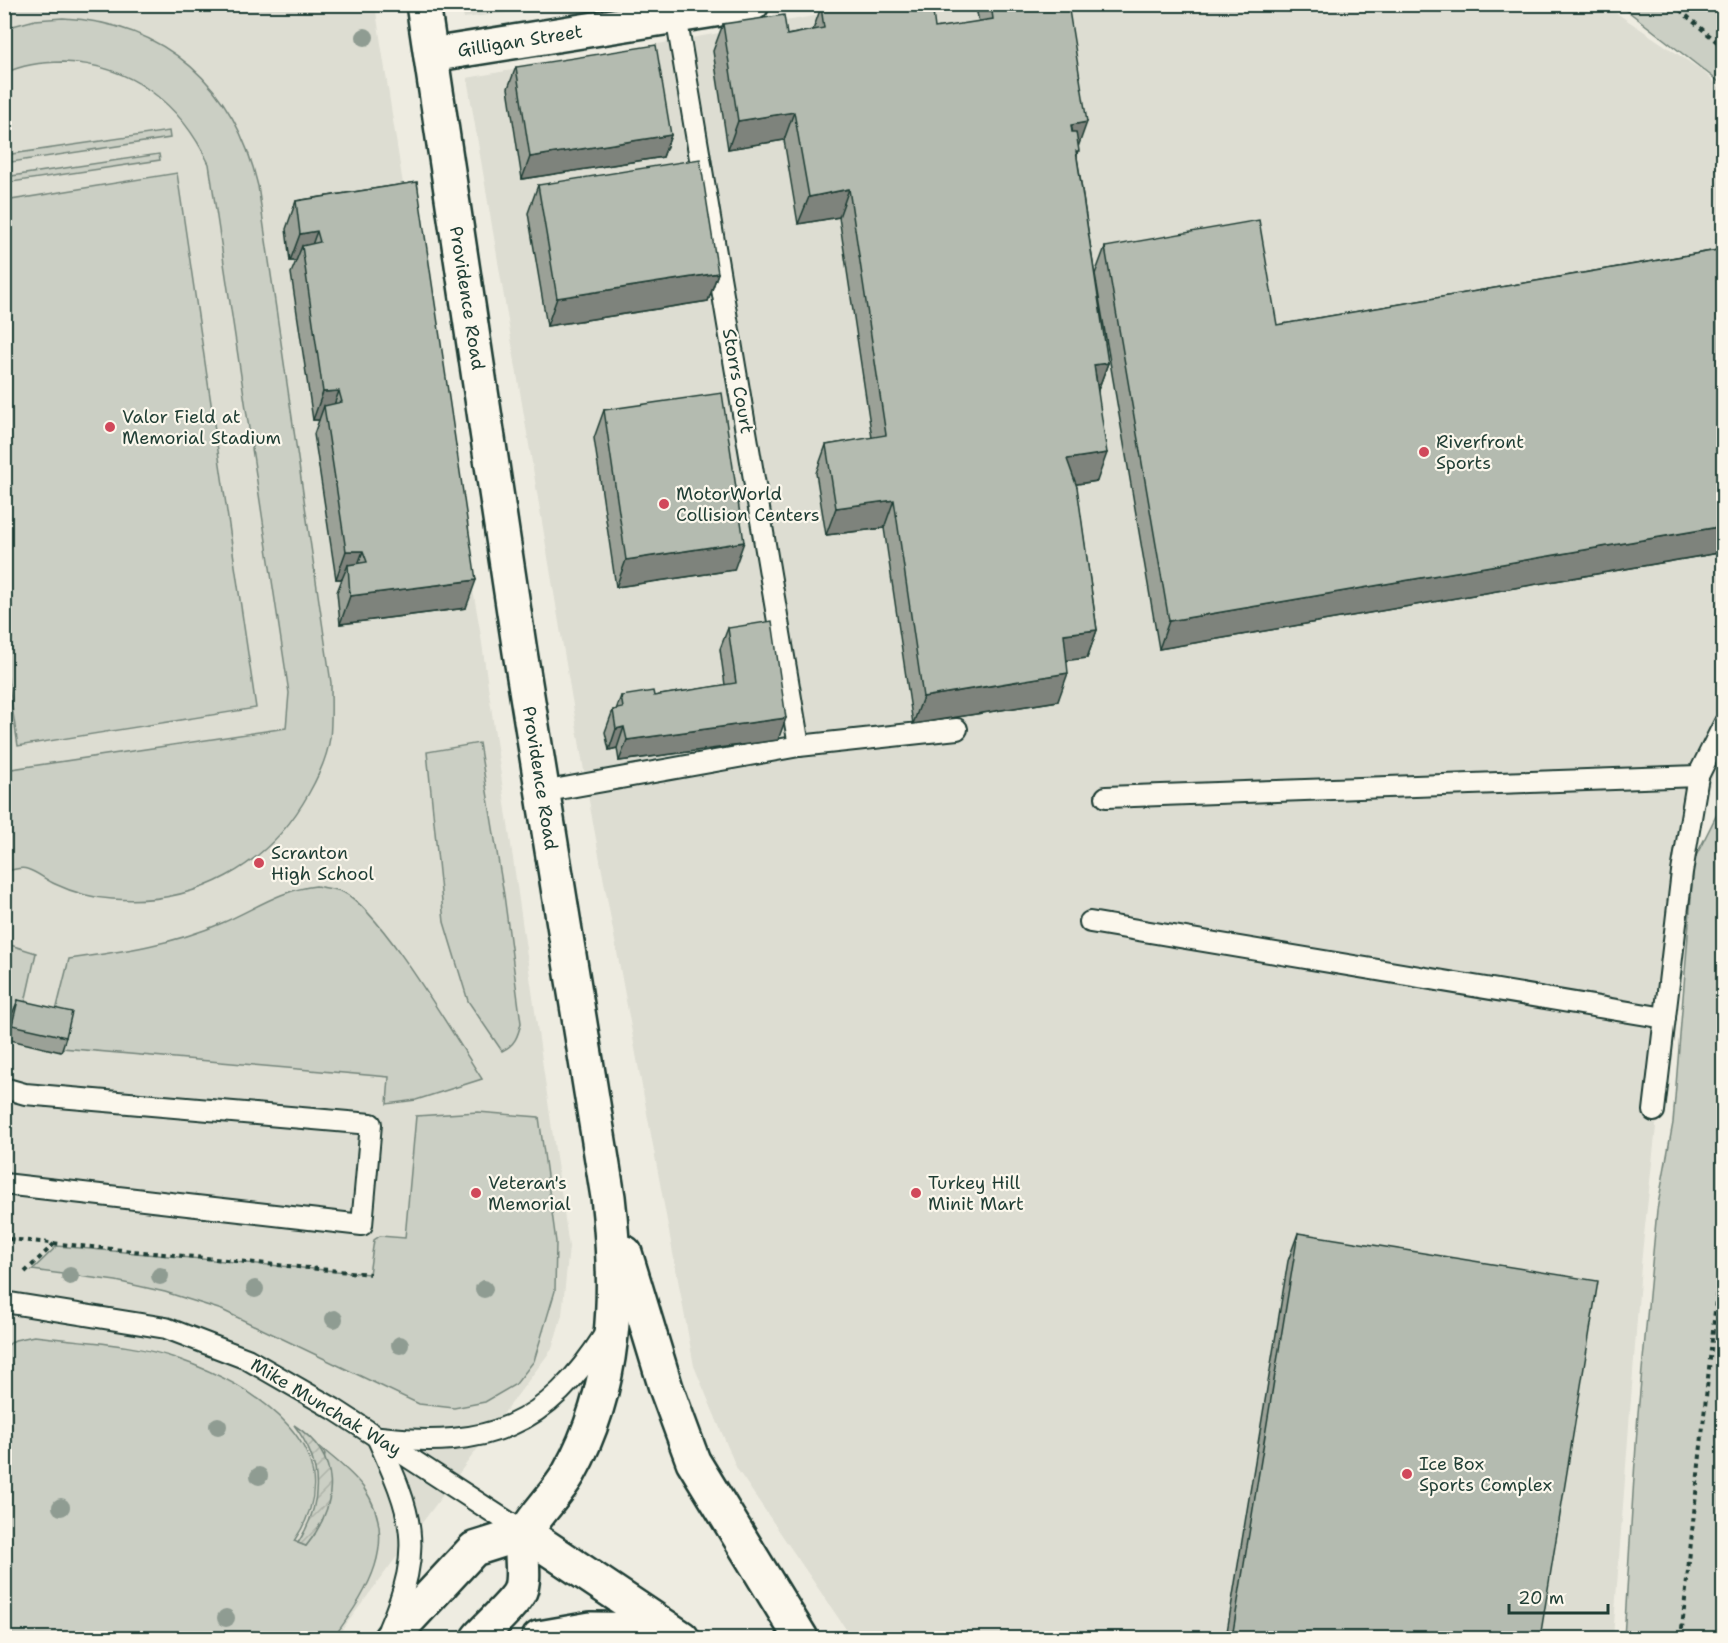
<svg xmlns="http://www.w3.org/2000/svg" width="1728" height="1643" font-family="'Shantell Sans',sans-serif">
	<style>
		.built { fill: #ddddd2 }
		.grass { fill: #cbcfc4; stroke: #75867c; stroke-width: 1.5 }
		.garden { fill: url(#garden-furrows); stroke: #75867c; stroke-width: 1.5 }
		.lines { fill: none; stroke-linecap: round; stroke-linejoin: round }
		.lane-casing { stroke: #1f3d34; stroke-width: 24 }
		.street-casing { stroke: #1f3d34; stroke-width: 38 }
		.secondary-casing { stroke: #1f3d34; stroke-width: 38 }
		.path { stroke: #1f3d34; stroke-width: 4; stroke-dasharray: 4.5 4.5; stroke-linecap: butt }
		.lane { stroke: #fbf7ec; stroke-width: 20 }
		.street { stroke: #fbf7ec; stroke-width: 33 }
		.secondary { stroke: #fbf7ec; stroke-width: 33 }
		.tree { fill: #8f9c92 }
		.wall { fill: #9ba197; stroke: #1f3d34; stroke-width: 1.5 }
		.shaded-wall { fill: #7e837b; stroke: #1f3d34; stroke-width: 1.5 }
		.building { fill: #b4bbb0; stroke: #1f3d34; stroke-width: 1.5 }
		.poi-dot { fill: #d1495b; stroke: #fbf7ec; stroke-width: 2 }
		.labels { text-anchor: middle; stroke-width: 4.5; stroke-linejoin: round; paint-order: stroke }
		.street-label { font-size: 18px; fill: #1f3d34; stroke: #fbf7ec }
		.poi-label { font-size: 18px; fill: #1f3d34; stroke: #fbf7ec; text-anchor: start }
	</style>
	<defs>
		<pattern id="garden-furrows" width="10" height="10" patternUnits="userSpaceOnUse" patternTransform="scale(1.5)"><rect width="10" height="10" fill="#cbcfc4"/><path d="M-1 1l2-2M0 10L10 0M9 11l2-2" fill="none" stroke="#aeb3a9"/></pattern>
	</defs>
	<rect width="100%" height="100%" fill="#eeece1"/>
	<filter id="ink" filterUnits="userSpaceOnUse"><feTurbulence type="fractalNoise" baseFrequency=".0167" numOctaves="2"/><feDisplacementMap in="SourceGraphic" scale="12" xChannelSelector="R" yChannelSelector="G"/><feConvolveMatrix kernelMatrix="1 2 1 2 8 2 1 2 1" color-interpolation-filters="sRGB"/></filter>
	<g filter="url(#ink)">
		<!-- built -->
		<g class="built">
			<polygon points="1603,4 1703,71 1723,91 1723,745 1686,857 1642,1253 1613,1638 852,1638 737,1469 694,1366 591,812 467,78 876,5"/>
			<polygon points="5,5 375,5 407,210 480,630 569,1247 562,1315 552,1349 336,1638 5,1638"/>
			<polygon points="461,5 461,4 571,5 464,18"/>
		</g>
		<!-- grass -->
		<g class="grass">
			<polygon points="1620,5 1723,5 1723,85"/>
			<path d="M63 18C166 23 235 86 258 186L331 683C331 701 332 720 330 738 327 757 318 777 309 793 269 866 195 906 112 899 93 898 72 892 55 884 46 880 37 872 27 869 21 867 11 870 5 872V770L286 728 289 693 209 164C181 104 131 64 63 62 44 62 22 65 5 73V28L35 20Z"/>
			<polygon points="169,131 170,138 5,163 5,155"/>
			<polygon points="159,154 160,160 5,183 5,177"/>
			<polygon points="177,173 256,708 18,746 4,654 5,201"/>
			<path d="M479 743 504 895 521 1023C518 1036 515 1045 502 1051L468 1001 444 922 427 752Z"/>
			<polygon points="1723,792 1723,1638 1624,1638 1638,1413 1657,1210 1673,1123 1694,860 1717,814"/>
			<path d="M316 886C324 888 335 888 343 892 381 910 455 1038 482 1079L416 1100 387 1104 389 1077 62 1048 67 1027 53 1023 69 959C120 952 175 944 222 923 255 909 280 890 316 886Z"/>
			<polygon points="4,943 36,953 22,1016 8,1033 4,1031"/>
			<polygon points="478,1112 539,1117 556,1242 555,1291 534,1361 516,1384 485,1402 454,1408 419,1404 222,1310 165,1292 116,1281 32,1270 57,1246 369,1274 374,1240 380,1236 405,1238 416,1116"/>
			<path d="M34 1336C81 1342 133 1343 178 1359 254 1385 357 1449 294 1541L306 1546 315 1534 325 1454 319 1446C334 1459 351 1471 363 1487 401 1540 367 1594 333 1638H5L4 1348 15 1340Z"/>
		</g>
		<!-- garden -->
		<path class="garden" d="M294 1425C342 1456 339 1505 306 1546L298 1543C323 1503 323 1463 294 1425Z"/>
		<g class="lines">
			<!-- lane casing -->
			<g class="lane-casing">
				<g id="lane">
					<polyline points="676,16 799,746"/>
					<polyline points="542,792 799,746 957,729"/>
					<polyline points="1106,797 1698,776"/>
					<polyline points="1090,922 1665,1018"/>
					<polyline points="4,1088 25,1094 371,1124 362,1225 4,1184"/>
					<polyline points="1654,1111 1682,872 1698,776 1724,724"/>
					<polyline points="4,1302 166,1328 247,1359 334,1409 525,1533"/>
					<path d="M377 1437C412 1514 425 1547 389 1628"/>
					<path d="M380 1437C488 1449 546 1427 605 1334"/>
				</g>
			</g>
			<!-- street casing -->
			<g class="street-casing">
				<polyline id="street" points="431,55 752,4"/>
			</g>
			<!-- secondary casing -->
			<g class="secondary-casing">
				<g id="secondary">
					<path d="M423 4 520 652 608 1197C619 1292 617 1387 569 1473 557 1494 538 1511 526 1532 517 1548 527 1573 520 1591 516 1601 486 1629 478 1638"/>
					<polyline points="625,1253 666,1388 693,1461 801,1638"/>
					<polyline points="525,1533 682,1638"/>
					<polyline points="391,1638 474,1549 525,1533"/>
					<polyline points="539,1638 591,1629 668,1630"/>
				</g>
			</g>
			<!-- path -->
			<g class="path">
				<polyline points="1673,4 1724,48"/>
				<polyline points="9,1239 370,1274"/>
				<polyline points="25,1272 54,1244"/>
				<polyline points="1681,1638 1724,1224"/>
			</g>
			<!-- lane -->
			<use href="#lane" class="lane"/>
			<!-- street -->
			<use href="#street" class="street"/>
			<!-- secondary -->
			<use href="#secondary" class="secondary"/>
		</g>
		<!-- trees -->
		<g class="tree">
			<circle cx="365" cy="37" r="9"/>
			<circle cx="70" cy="1276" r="9"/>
			<circle cx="160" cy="1276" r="9"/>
			<circle cx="255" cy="1289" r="9"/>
			<circle cx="484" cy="1289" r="9"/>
			<circle cx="334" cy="1319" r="9"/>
			<circle cx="400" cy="1345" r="9"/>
			<circle cx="218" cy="1426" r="9"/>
			<circle cx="259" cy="1476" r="9"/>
			<circle cx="61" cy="1507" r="9"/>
			<circle cx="226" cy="1618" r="9"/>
		</g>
		<!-- wall -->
		<g class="wall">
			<polygon points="980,4 1068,4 1078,147 1077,157 1108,363 1098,390 1097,481 1076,484 1097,630 1087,658 1067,660 1058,701 913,724 884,528 826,535 816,473 826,445 872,438 839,217 798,224 784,140 728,149 713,51 723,24 787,35 813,30 821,7 935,28 979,22 977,13"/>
			<polygon points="516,67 671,135 663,157 522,179 508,88"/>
			<polygon points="417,182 466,608 340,624 337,592 342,579 336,579 314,434 319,420 313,420 291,273 296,261 290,261 286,229 296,201"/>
			<polygon points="538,185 718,273 708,301 547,326 528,213"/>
			<polygon points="1105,247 1277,325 1724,249 1724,552 1159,649 1095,274"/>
			<polygon points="604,410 734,570 616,587 594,438"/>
			<polygon points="728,628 778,740 619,761 617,748 609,750 605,732 613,710 616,710 621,696 654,696 725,685 720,649"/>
			<polygon points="18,1000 66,1037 61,1052 6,1039 12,1014"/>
			<polygon points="1298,1233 1540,1638 1226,1638 1288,1261"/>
		</g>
		<!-- shaded-wall -->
		<g class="shaded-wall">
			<polygon points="794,112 784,140 728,149 738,121"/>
			<polygon points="1087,122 1077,150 1071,125"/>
			<polygon points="671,135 663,157 522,179 530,157"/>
			<polygon points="849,189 839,217 798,224 809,197"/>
			<polygon points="317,231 307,259 302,246 296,261 290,261 300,234"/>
			<polygon points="718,273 708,301 547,326 557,298"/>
			<polygon points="1108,363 1098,390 1094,365"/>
			<polygon points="339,391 329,419 324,406 319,420 313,420 323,392"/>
			<polygon points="1107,453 1097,481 1057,487 1067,459"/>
			<polygon points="894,500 884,528 826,535 836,508"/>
			<polygon points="1724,526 1724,552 1159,649 1169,621"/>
			<polygon points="744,542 734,570 616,587 626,560"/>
			<polygon points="346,551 363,551 353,578 348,565 342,579 336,579"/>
			<polygon points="476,580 466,608 340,624 350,596"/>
			<polygon points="1097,630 1087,658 1053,662 1064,634"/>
			<polygon points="1068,673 1058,701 913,724 923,697"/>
			<polygon points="786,718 778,740 619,761 627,740"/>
			<polygon points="624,727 617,748 609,750 616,729"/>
		</g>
		<!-- building -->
		<g class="building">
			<polygon points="840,4 932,4 935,28 993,19 991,4 1068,4 1087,122 1071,125 1072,132 1076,132 1079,151 1076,151 1108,363 1094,365 1107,453 1067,459 1077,487 1097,630 1064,634 1068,673 923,697 894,500 836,508 826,445 886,435 849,189 809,197 794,112 738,121 723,24 784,15 787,35 824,28 821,7"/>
			<polygon points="656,45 671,135 530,157 516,67"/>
			<polygon points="700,159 718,273 557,298 538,185"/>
			<polygon points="417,182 476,580 350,596 348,565 367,562 363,551 346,551 324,406 342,402 339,391 323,392 302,246 320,242 317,231 300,234 296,201"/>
			<polygon points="1259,220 1277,325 1724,249 1724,526 1169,621 1105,247"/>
			<polygon points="722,393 744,542 626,560 604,410"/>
			<polygon points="772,621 786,718 627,740 624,727 616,729 613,710 623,708 621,696 653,691 654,696 736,683 728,628"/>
			<polygon points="18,1000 72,1012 66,1037 12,1025"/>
			<polygon points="1298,1233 1598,1281 1540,1638 1232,1638"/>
		</g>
	</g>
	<!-- markers -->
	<g class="poi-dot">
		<circle cx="110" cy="427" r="6"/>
		<circle cx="1424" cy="452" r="6"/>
		<circle cx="664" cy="504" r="6"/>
		<circle cx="259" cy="863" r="6"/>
		<circle cx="476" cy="1193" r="6"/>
		<circle cx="916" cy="1193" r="6"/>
		<circle cx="1407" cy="1474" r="6"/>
	</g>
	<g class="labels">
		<!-- street labels -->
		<g class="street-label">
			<text transform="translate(520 41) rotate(-9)" y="6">Gilligan Street</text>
			<text transform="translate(467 298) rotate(81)" y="6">Providence Road</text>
			<text transform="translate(738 381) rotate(80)" y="6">Storrs Court</text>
			<text transform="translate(540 778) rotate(81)" y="6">Providence Road</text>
			<text transform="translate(326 1407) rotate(31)" y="6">Mike Munchak Way</text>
		</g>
		<!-- poi labels -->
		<g class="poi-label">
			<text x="122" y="423">Valor Field at<tspan x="122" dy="21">Memorial Stadium</tspan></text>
			<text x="1436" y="448">Riverfront<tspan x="1436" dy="21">Sports</tspan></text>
			<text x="676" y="500">MotorWorld<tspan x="676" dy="21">Collision Centers</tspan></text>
			<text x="271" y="859">Scranton<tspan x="271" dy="21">High School</tspan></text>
			<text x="488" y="1189">Veteran's<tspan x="488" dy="21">Memorial</tspan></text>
			<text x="928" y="1189">Turkey Hill<tspan x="928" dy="21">Minit Mart</tspan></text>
			<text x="1419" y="1470">Ice Box<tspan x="1419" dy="21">Sports Complex</tspan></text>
		</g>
	</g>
	<!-- margin -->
	<rect width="1728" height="1643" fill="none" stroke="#fbf7ec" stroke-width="24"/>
	<rect x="12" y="12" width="1704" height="1619" fill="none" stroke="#1f3d34" stroke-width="2" filter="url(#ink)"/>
	<!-- scale -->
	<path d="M1509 1604v9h99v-9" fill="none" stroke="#1f3d34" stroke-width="3"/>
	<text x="1518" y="1604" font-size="18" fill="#1f3d34" stroke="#fbf7ec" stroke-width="4.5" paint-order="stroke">20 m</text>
</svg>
